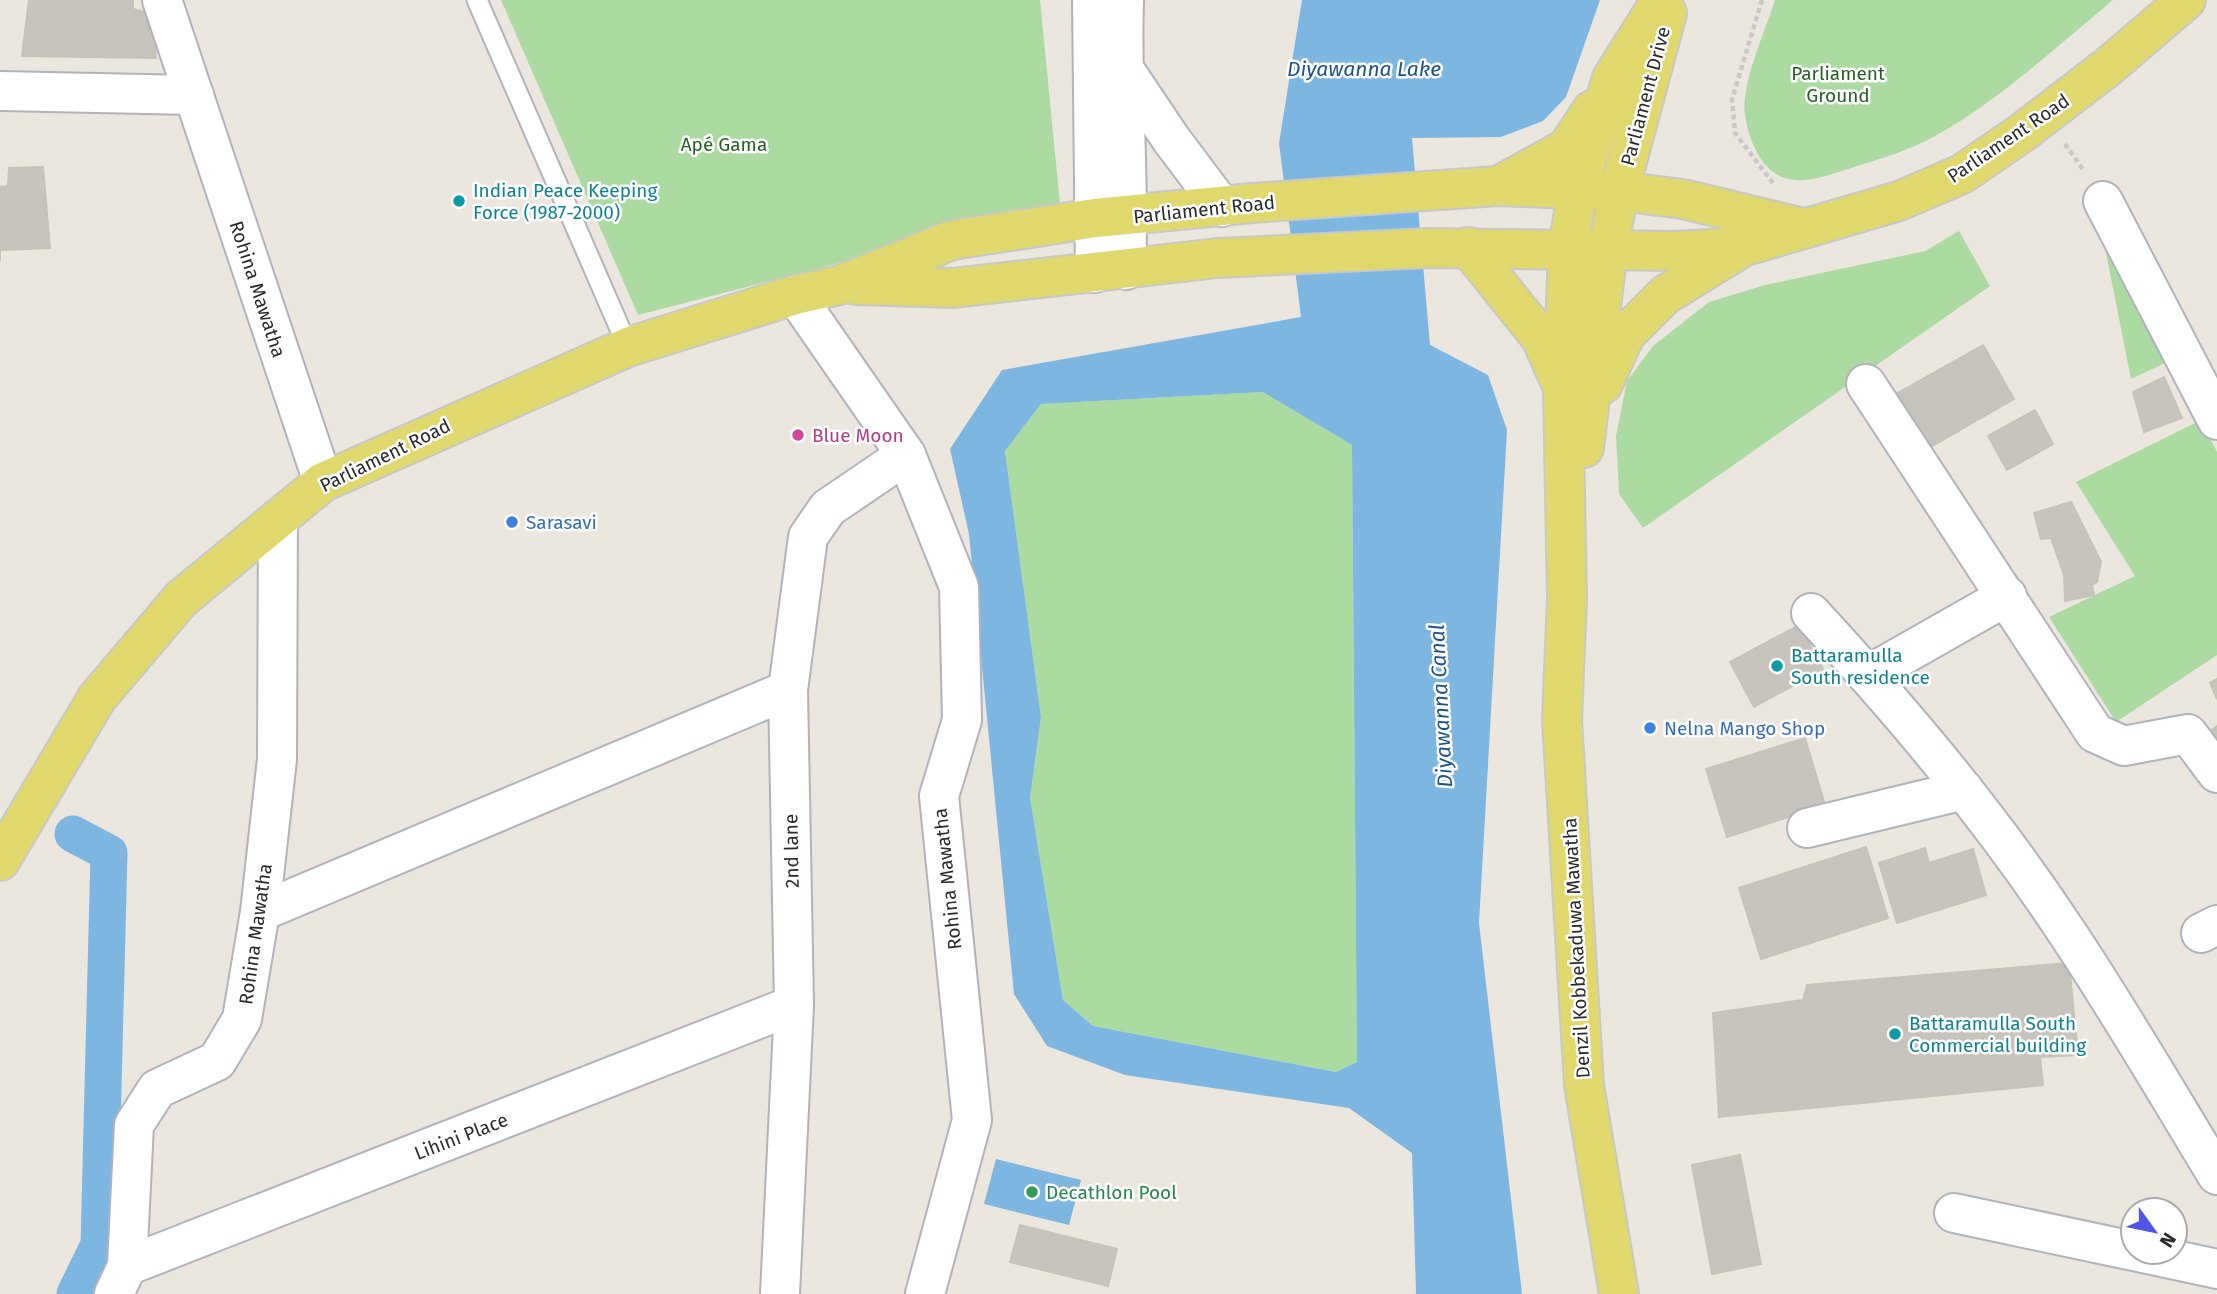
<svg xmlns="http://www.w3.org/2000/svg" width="2217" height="1294" font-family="'Fira Sans',sans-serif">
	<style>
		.green { fill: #abdba1 }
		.water { fill: #7db6e0; fill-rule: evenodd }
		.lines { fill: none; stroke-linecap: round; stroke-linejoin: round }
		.canal { stroke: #7db6e0; stroke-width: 37 }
		.building { fill: #c6c4bd; stroke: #c6c3b8; stroke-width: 2 }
		.lane-casing { stroke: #b1b2bc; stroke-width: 23 }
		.street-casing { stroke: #b1b2bc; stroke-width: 42 }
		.secondary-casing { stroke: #b1b2bc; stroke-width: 42 }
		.primary-casing { stroke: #c8c8c8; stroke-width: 42 }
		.path { stroke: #c8c8c8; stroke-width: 4.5; stroke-dasharray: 5 3.5; stroke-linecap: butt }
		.lane { stroke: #fff; stroke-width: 19 }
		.street { stroke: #fff; stroke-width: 38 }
		.secondary { stroke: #fff; stroke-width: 38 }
		.primary { stroke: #e0d86d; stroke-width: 38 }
		.culture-dot { fill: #0f9aa8; stroke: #fff; stroke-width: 2.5 }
		.hotel-dot { fill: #d1479c; stroke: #fff; stroke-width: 2.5 }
		.shop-dot { fill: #3f7fe0; stroke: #fff; stroke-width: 2.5 }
		.leisure-dot { fill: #2e9e5b; stroke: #fff; stroke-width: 2.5 }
		.labels { text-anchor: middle; stroke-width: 5; stroke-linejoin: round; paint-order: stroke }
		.park-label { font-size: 19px; fill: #255f23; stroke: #fff }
		.street-label { font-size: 19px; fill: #2a2a2a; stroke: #fff }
		.culture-label { font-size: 19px; fill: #0d838f; stroke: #fff; text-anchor: start }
		.hotel-label { font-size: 19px; fill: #b23c85; stroke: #fff; text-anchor: start }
		.shop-label { font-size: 19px; fill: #366cbe; stroke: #fff; text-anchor: start }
		.leisure-label { font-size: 19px; fill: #27864d; stroke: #fff; text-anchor: start }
		.water-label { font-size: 21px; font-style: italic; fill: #1d538c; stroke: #fff }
	</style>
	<rect width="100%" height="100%" fill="#ebe7de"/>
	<!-- green -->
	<g class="green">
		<polygon points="501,0 1040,0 1061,214 946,228 832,265 638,315"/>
		<path d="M1775 0H2113C2060 44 2008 92 1949 128 1918 148 1880 159 1845 170 1816 179 1786 191 1763 162 1751 146 1742 118 1745 97 1749 65 1765 31 1775 0Z"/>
		<polygon points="1959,231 1990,286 1643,528 1619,494 1616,436 1627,381 1653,346 1709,302 1765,285 1925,251"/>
		<polygon points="2104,243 2165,363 2131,379"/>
		<polygon points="1263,392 1352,445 1357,1062 1336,1072 1093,1026 1063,1000 1030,798 1041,717 1005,451 1041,404"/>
		<polygon points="2201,420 2217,452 2217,655 2116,722 2049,617 2135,576 2076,482"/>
	</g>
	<!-- water -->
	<g class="water">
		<path d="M1302 0H1600L1566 97 1543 121 1501 137 1412 138 1430 345 1488 375 1507 430 1479 923 1522 1294H1416L1412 1153 1349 1108 1125 1075 1047 1046 1014 994 969 534 950 449 1002 370 1301 317 1279 143ZM1263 392 1352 445 1357 1062 1336 1072 1093 1026 1063 1000 1030 798 1041 717 1005 451 1041 404Z"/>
		<polygon points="996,1159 1081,1180 1069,1225 984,1204"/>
	</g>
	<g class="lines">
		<!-- canal -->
		<polyline class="canal" points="73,834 109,853 99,1245 75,1294"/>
	</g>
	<!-- building -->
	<g class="building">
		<polygon points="29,0 133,0 133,9 152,14 156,58 22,56"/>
		<polygon points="43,167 50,248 0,250 0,261 0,187 8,186 9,168"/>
		<polygon points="1983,345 2014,399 1929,448 1898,393"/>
		<polygon points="2164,377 2182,418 2144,432 2133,392"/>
		<polygon points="2035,410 2053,444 2007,470 1988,436"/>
		<polygon points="2071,502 2101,562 2097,582 2092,585 2094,595 2065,601 2064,575 2051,538 2041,539 2034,513"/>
		<polygon points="1799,625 1823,669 1754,707 1730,662"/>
		<polygon points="2217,679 2217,699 2210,683"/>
		<polygon points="2217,726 2217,749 2209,732"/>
		<polygon points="1805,738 1825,805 1727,837 1706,769"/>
		<polygon points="1866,847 1888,918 1761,959 1739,888"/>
		<polygon points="1925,848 1929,863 1973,849 1986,895 1897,923 1879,863"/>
		<polygon points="2069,963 2078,1055 2040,1057 2043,1085 1719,1117 1713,1013 1803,1000 1807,985"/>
		<polygon points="1740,1155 1761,1264 1712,1274 1692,1165"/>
		<polygon points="1020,1225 1117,1249 1108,1286 1010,1262"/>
	</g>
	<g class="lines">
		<!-- lane casing -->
		<g class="lane-casing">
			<polyline id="lane" points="477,0 628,347"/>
		</g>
		<!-- street casing -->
		<g class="street-casing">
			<g id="street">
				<polyline points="162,0 323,482"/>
				<polyline points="0,91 194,95"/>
				<polyline points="2103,201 2217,420"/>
				<polyline points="795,295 906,455 959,587 962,720 939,796 972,1120 925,1294"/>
				<polyline points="1866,384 2095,733 2124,746 2188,734 2217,773"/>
				<path d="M1811 613C1903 713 1991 817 2066 931 2119 1010 2167 1093 2217 1175"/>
				<polyline points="1868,675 2007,596"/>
				<polyline points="1807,828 1964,790"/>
				<polyline points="260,912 788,690"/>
				<polyline points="2201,933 2217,925"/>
				<polyline points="1954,1213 2133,1251"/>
				<polyline points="2138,1252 2217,1269"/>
				<polyline points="127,1266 794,1005"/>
				<polyline points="114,1294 127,1266 134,1125 157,1089 217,1061 242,1019 260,912 277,759 278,519"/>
				<polyline points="780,1294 794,1005 788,690 808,537 828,508 906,455"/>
			</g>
		</g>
		<!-- secondary casing -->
		<g class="secondary-casing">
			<g id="secondary">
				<polyline points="1092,0 1095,273"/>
				<path d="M1124 0C1121 90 1130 180 1126 270"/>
				<polyline points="1122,66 1171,139 1222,207"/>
			</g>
		</g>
		<!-- primary casing -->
		<g class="primary-casing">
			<g id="primary">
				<polyline points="1500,185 1567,148 1592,110"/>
				<polyline points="1468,247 1541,338 1560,381"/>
				<polyline points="856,285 953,288 1218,258 1428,248 1674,251 1742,247 1899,201 1962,174 2023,132 2109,66 2186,0"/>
				<polyline points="1603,384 1625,335 1665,295 1738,250"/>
				<polyline points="1584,448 1608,249 1619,191 1667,13"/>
				<polyline points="0,861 97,698 181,599 323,482 628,347 795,295 840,285 952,240 1095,218 1252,203 1498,186 1619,191 1683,199 1803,228"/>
				<polyline points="1619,1294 1584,1085 1562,720 1567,599 1563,389 1568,248 1578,188 1612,78 1661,0"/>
			</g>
		</g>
		<!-- path -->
		<g class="path">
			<polyline points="1762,0 1732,99 1735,133 1773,183"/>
			<polyline points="2065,144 2084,171"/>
		</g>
		<!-- lane -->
		<use href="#lane" class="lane"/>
		<!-- street -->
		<use href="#street" class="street"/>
		<!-- secondary -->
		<use href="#secondary" class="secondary"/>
		<!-- primary -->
		<use href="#primary" class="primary"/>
	</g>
	<!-- markers -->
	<g class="culture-dot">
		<circle cx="459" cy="201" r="7"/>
		<circle cx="1777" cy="666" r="7"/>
		<circle cx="1895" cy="1034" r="7"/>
	</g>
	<circle class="hotel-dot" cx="798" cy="435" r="7"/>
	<g class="shop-dot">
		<circle cx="512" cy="522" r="7"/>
		<circle cx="1650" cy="728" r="7"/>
	</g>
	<circle class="leisure-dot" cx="1032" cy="1192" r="7"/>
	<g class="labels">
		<!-- park labels -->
		<g class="park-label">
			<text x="1838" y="80">Parliament<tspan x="1838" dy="22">Ground</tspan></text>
			<text x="724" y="151">Apé Gama</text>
		</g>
		<!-- street labels -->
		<g class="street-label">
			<text transform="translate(1645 96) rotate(-75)" y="7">Parliament Drive</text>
			<text transform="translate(2008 138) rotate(-34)" y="7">Parliament Road</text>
			<text transform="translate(1204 209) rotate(-6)" y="7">Parliament Road</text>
			<text transform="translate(258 289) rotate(72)" y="7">Rohina Mawatha</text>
			<text transform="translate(385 455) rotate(-26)" y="7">Parliament Road</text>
			<text transform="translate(791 851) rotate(-91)" y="7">2nd lane</text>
			<text transform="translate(947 879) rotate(-96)" y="7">Rohina Mawatha</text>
			<text transform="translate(255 934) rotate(-82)" y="7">Rohina Mawatha</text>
			<text transform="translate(1576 948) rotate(-93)" y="7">Denzil Kobbekaduwa Mawatha</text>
			<text transform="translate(461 1136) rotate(-21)" y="7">Lihini Place</text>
		</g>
		<!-- culture labels -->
		<g class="culture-label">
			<text x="473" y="197">Indian Peace Keeping<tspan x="473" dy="22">Force (1987-2000)</tspan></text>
			<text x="1791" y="662">Battaramulla<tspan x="1791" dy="22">South residence</tspan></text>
			<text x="1909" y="1030">Battaramulla South<tspan x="1909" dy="22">Commercial building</tspan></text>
		</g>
		<!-- hotel labels -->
		<g class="hotel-label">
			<text x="812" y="442">Blue Moon</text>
		</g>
		<!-- shop labels -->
		<g class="shop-label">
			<text x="526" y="529">Sarasavi</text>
			<text x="1664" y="735">Nelna Mango Shop</text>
		</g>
		<!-- leisure labels -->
		<g class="leisure-label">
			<text x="1046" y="1199">Decathlon Pool</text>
		</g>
		<!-- water labels -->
		<g class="water-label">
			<text x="1364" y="76">Diyawanna Lake</text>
			<text transform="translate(1441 706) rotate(-93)" y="7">Diyawanna Canal</text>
		</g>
	</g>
	<!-- north arrow -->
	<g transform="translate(2154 1231) rotate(123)"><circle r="33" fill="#ffffff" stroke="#aaaaaa" stroke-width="2"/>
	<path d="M0-5L12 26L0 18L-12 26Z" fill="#5154e5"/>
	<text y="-10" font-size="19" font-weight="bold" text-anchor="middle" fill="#2a2a2a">N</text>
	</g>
</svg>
